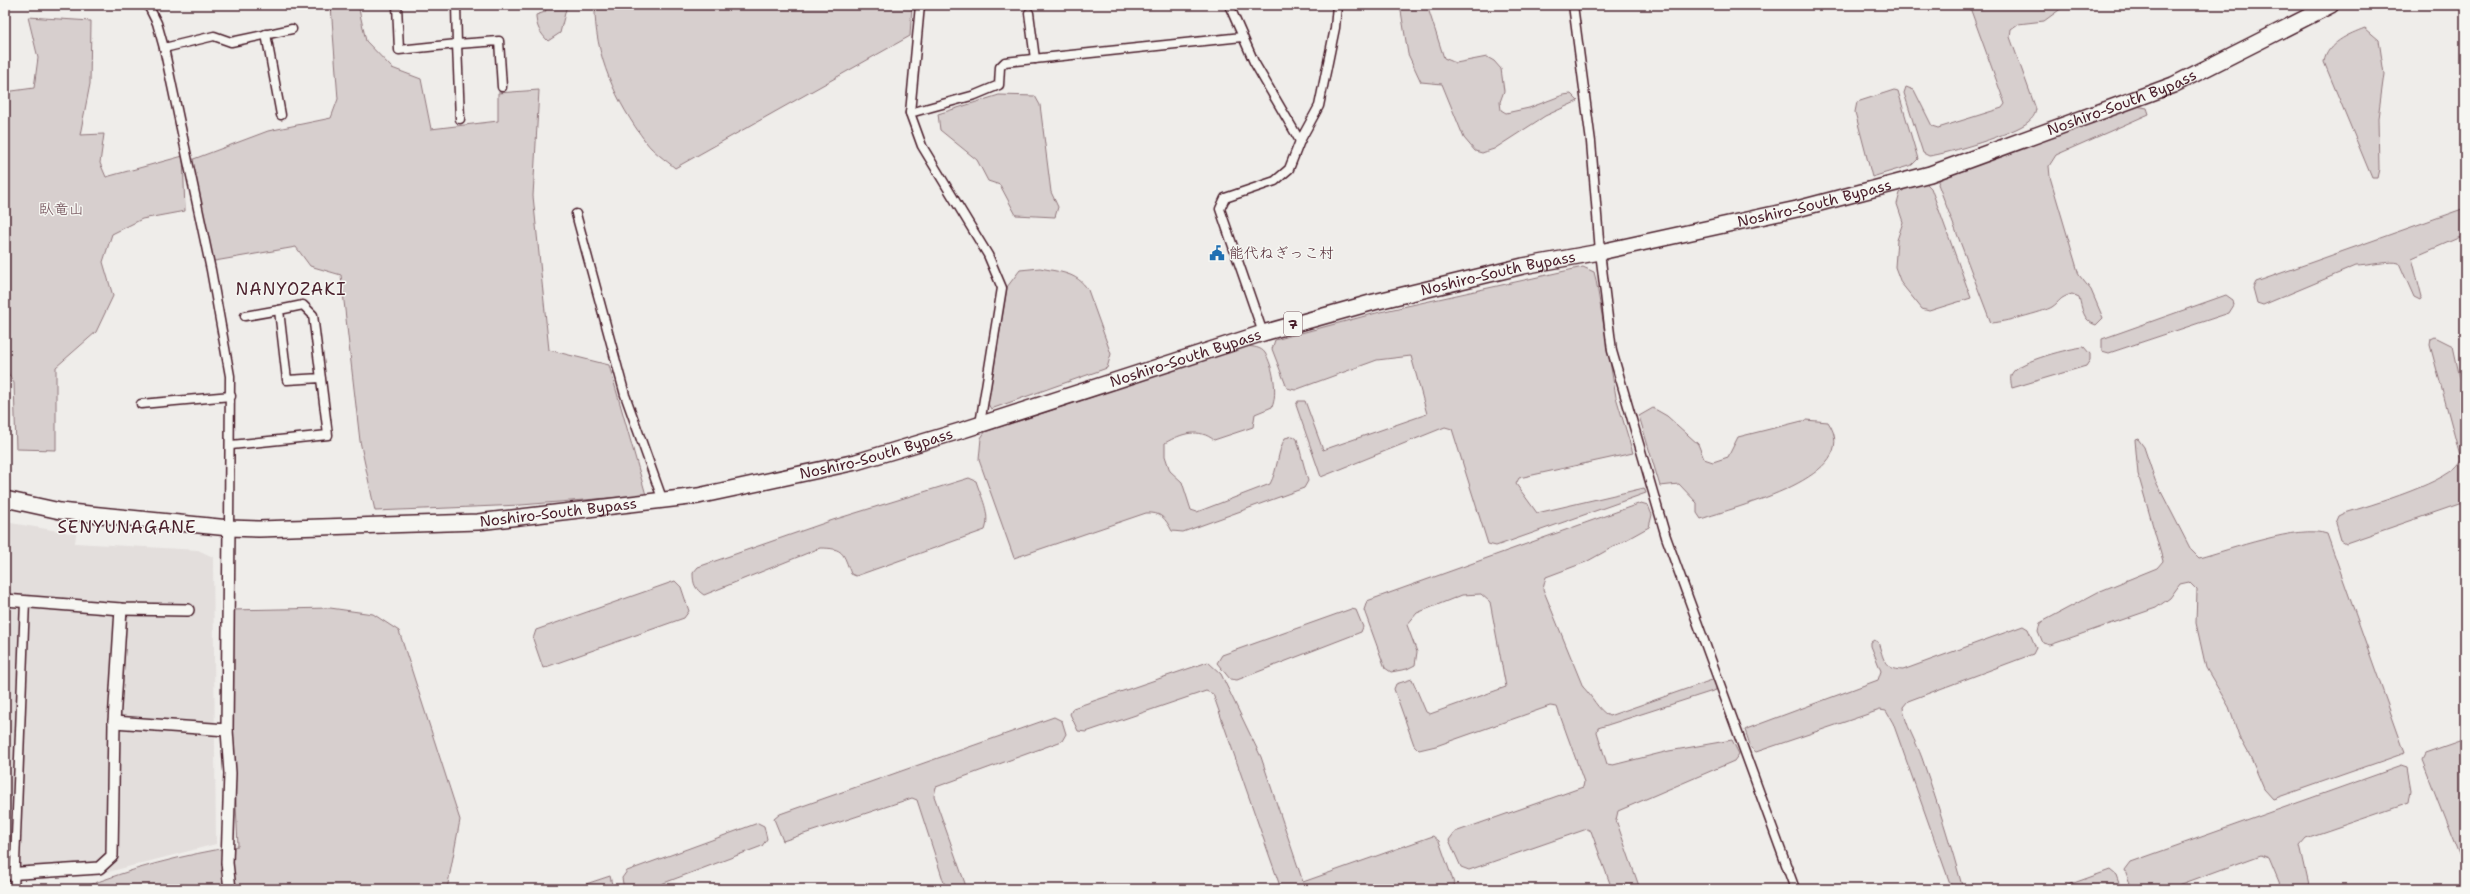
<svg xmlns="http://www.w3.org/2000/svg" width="2470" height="894" font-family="'Shantell Sans','Klee One',sans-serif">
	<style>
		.built { fill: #e3dedc }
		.green { fill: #d7cfce; stroke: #90777c }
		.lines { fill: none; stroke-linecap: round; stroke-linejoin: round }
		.street-casing { stroke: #4a1f2b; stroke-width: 11 }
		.secondary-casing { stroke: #4a1f2b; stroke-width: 14 }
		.highway-casing { stroke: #4a1f2b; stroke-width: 18 }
		.street { stroke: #f6f6f2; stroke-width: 8 }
		.secondary { stroke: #f6f6f2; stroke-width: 11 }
		.highway { stroke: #f6f6f2; stroke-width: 15 }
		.labels { text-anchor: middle; stroke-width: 3; stroke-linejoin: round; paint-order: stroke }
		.shield { fill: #f6f6f2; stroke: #7e6067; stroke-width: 1 }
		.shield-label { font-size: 14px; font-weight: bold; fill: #4a1f2b }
		.street-label { font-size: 15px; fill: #4a1f2b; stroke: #f6f6f2 }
		.park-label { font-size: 15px; fill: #6d4b54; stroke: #f6f6f2 }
		.poi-label { font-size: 15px; fill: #4a1f2b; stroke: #f6f6f2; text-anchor: start }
		.quarter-label { font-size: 17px; letter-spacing: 1px; fill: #4a1f2b; stroke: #f6f6f2 }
	</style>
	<rect width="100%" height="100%" fill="#efedea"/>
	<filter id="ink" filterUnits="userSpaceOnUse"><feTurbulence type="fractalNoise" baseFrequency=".025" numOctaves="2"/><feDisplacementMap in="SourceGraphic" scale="8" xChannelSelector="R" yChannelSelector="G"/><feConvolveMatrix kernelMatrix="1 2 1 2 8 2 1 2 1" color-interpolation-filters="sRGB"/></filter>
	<g filter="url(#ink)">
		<!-- built -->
		<polygon class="built" points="5,522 76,534 75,543 198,550 213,557 216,844 108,872 21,880 21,889 5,889"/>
		<!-- green -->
		<g class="green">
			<polygon points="334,5 358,5 366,41 392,68 421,79 431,129 498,121 498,93 539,90 533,196 549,350 609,365 646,495 521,505 375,511 360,441 341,275 310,266 296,247 209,262 191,160 268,131 331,118 338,99 331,6"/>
			<path d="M548 5H567L560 33 548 41C540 33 536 26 536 15L545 12Z"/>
			<path d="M595 5H912L910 36 675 168C666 160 653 152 646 142 616 102 594 55 595 5Z"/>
			<polygon points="981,5 1015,5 993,9"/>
			<polygon points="1400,5 1427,5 1444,58 1456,63 1487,57 1494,61 1501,69 1504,91 1500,102 1501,110 1506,113 1529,108 1563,95 1571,94 1578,101 1545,116 1494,149 1482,153 1475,151 1464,138 1442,84 1421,82 1408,54"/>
			<path d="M1969 5H2066L2044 21 2018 24 2011 29 2010 37 2036 109C2035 115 2033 118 2028 122 2016 133 1947 154 1929 156L1923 153 1904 93 1906 87 1914 90 1932 126 1938 128 2002 108 2005 104Z"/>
			<polygon points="28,17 91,21 90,84 80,135 104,134 100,163 106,177 183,156 185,211 142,219 112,234 103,262 113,296 96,332 56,367 56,450 16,449 14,383 5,368 5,92 34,88 38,58"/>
			<path d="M2365 28 2379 40 2384 74 2378 118 2379 169 2377 178H2372L2324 62C2327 43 2349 34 2365 28Z"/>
			<polygon points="1894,90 1898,91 1918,159 1912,165 1872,177 1855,112 1857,102"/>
			<polygon points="999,95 1035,96 1040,105 1051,192 1058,207 1055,217 1016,215 1000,185 988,181 977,160 940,130 938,114"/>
			<path d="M2136 106 2147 108 2149 114 2056 155 2049 166 2050 177 2079 275 2091 290 2103 318 2096 325C2083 321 2082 308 2079 297L2072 294C2058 298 2061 301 2052 307 2044 312 2000 323 1991 323L1938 184 1941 176Z"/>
			<polygon points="1924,181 1931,188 1971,298 1929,311 1922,309 1901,283 1895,267 1897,240 1903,222 1897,204 1900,193 1910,185"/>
			<path d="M2465 208V235L2412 258 2422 297 2420 300 2414 297 2399 263C2391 260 2367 266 2356 266L2263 305 2257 303 2253 288 2256 282Z"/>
			<polygon points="1583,267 1594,272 1596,280 1616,397 1633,453 1519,478 1516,484 1537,513 1644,488 1646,493 1496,546 1488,544 1452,429 1445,427 1321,477 1296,405 1298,401 1305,401 1323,450 1427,414 1411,356 1377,360 1295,390 1287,388 1272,349 1275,340 1380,312"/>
			<path d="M1040 268C1059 272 1077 272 1088 290L1111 354 1107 368 991 409 988 404 1007 287 1020 270Z"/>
			<polygon points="2226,295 2233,300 2234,305 2229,313 2109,353 2102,351 2102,339"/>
			<path d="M2435 337 2453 346 2465 401V502L2346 543 2341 540 2336 523 2339 516 2345 513C2368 506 2454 481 2461 460L2430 345 2431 339Z"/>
			<path d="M1247 346C1253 347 1261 347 1265 353 1273 366 1278 393 1272 407L1255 414 1253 427 1214 440C1199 428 1182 433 1165 443V456L1170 471 1182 482 1191 510 1197 512 1270 484C1278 469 1277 453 1285 438L1293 436 1297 439 1308 481 1304 488 1183 532 1172 531C1165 518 1161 512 1146 513L1014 558 979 460 981 438 985 432Z"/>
			<path d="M2084 347 2090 354V360L2086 366 2012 388C2011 382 2009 377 2013 372 2020 361 2070 348 2084 347Z"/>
			<path d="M1653 408 1667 416 1698 444 1704 459 1713 462 1728 457 1738 437 1806 420 1828 422C1866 477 1734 507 1701 519L1697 513V503L1679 484 1660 486 1639 416Z"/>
			<path d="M2138 439 2144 447 2155 480 2191 550 2199 558C2229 550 2300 524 2327 534L2405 753 2273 799 2264 789 2250 756 2239 736 2229 707 2206 668 2196 623 2197 590 2189 582 2180 584 2170 598 2156 608 2050 645 2043 643 2038 631 2040 623 2098 592 2157 568 2163 561 2138 474 2135 440Z"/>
			<path d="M969 478 976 481C981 497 991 514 985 530L856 576 851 574C843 553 844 548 820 548L704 595C695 589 693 584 693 573L698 567 833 520Z"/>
			<path d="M1641 503 1648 505 1652 515 1649 527 1586 562 1546 577 1543 589 1583 687C1593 697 1597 709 1609 716L1712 680 1717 684 1716 690 1598 728 1597 732 1607 764 1613 765 1669 751 1732 740 1739 754 1734 761 1618 811 1616 820 1640 889H1612L1591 831 1587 829 1469 870 1461 867 1449 840 1455 832 1583 787 1584 782 1557 707 1550 706 1436 746 1419 750 1414 745 1394 689 1396 684 1412 679 1426 712 1430 714 1506 687 1490 602 1481 594 1462 595 1417 613 1407 625 1417 652 1415 665 1407 669 1391 672 1385 668 1364 610 1367 601Z"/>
			<polygon points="675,581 681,587 689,611 684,618 543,668 533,639 536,630"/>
			<path d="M330 608 373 614 399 631 460 820 447 889H80C131 868 183 855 238 846L232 721 231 610Z"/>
			<polygon points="1351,609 1356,610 1363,627 1361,632 1237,680 1230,679 1217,663 1222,655"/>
			<path d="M2023 626 2028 629 2036 648 2033 654 1908 701 1903 707C1905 725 1916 741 1922 758 1937 802 1951 845 1963 889H1952L1893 723 1886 711 1880 710 1756 752 1751 748 1745 730 1749 728 1878 680 1881 671 1871 646V642L1874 640 1878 642C1884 659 1883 669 1903 670Z"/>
			<polygon points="1208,662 1221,674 1261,757 1303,882 1433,836 1439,841 1456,889 1281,889 1213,694 1206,691 1086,732 1078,731 1070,714 1073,708"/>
			<polygon points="1054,717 1062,721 1066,734 1062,741 936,787 934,796 967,889 946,889 917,800 912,798 783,841 774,819 780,814"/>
			<polygon points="2465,740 2465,870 2422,760 2425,754"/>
			<polygon points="2401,766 2407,768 2411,791 2409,803 2306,838 2300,845 2310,889 2282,889 2269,858 2261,855 2168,889 2132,889 2125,870 2131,862"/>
			<polygon points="758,823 764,826 767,839 762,846 648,889 624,889 622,878 627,871"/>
			<polygon points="2110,870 2116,875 2121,889 2057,889"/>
			<polygon points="610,876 613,889 571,889"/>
		</g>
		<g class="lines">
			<!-- street casing -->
			<g class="street-casing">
				<g id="street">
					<polyline points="148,5 157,23 164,48 211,270 230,376 229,528"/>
					<polyline points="397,5 399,50 457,44 460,119"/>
					<polyline points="456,5 457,44 499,41 502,87"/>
					<polyline points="920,5 910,113 922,146 988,255 1002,288 980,424"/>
					<polyline points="1229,5 1254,62 1300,141"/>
					<polyline points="1573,5 1591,142 1600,252 1612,351 1666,537 1795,889"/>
					<polyline points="1029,13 1035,59"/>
					<polyline points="266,34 281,115"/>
					<polyline points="164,48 214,36 231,42 292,29"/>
					<polyline points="910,113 975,95 999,85 1000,67 1005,62 1242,37"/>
					<polyline points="576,214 625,395 663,501"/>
					<polyline points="245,316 279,310"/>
					<polyline points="1263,333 1220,209 1225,198 1275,181 1289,169 1300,141 1319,106 1335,28 1337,5"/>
					<polyline points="141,404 231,396"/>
					<polyline points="231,445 328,435 313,315 303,305 279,310 287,380 321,378"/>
					<polyline points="14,889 25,601"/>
				</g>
			</g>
			<!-- secondary casing -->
			<g class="secondary-casing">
				<g id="secondary">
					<polyline points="229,528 227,730 230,773 227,863 230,889"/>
					<polyline points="5,600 121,609 188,610"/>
					<polyline points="114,722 227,730"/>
					<polyline points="5,874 99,868 112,856 114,722 121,609"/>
				</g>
			</g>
			<!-- highway casing -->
			<g class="highway-casing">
				<g id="highway">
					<path id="s1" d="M5 499 60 511 229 528 259 529 478 522 698 496 856 462 963 430 1263 333 1374 302 1523 266 1600 252 1797 209 1930 174 2173 85 2331 5"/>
				</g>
			</g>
			<!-- street -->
			<use href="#street" class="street"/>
			<!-- secondary -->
			<use href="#secondary" class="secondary"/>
			<!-- highway -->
			<use href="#highway" class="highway"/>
		</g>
	</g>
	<!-- icons -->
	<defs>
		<g id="civic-bare" transform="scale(1.2)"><path d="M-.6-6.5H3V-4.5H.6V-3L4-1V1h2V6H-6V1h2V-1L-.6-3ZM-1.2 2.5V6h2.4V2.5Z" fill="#1f6fb2" stroke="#f6f6f2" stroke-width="2.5" paint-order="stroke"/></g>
	</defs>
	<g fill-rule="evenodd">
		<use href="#civic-bare" x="1217" y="253"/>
	</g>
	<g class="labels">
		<!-- shield labels -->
		<rect class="shield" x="1284" y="312" width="18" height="24" rx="3"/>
		<g class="shield-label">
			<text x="1293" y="329">7</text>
		</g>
		<!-- street labels -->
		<g class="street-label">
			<text dy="5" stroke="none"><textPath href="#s1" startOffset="2176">Noshiro-South Bypass</textPath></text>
			<text dy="5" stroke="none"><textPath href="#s1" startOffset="1852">Noshiro-South Bypass</textPath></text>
			<text dy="5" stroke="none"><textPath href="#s1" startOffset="1528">Noshiro-South Bypass</textPath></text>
			<text dy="5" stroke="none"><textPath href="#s1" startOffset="1204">Noshiro-South Bypass</textPath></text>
			<text dy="5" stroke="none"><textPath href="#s1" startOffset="880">Noshiro-South Bypass</textPath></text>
			<text dy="5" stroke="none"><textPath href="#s1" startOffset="556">Noshiro-South Bypass</textPath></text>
		</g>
		<!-- park labels -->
		<g class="park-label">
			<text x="61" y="214">臥竜山</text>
		</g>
		<!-- poi labels -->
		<g class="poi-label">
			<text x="1229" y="258">能代ねぎっこ村</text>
		</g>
		<!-- quarter labels -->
		<g class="quarter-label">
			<text x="291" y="295">NANYOZAKI</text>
			<text x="127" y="533">SENYUNAGANE</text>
		</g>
	</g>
	<!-- margin -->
	<rect width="2470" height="894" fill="none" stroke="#f6f6f2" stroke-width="20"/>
	<rect x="10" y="10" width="2450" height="874" fill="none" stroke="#4a1f2b" stroke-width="1.5" filter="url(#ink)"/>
</svg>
